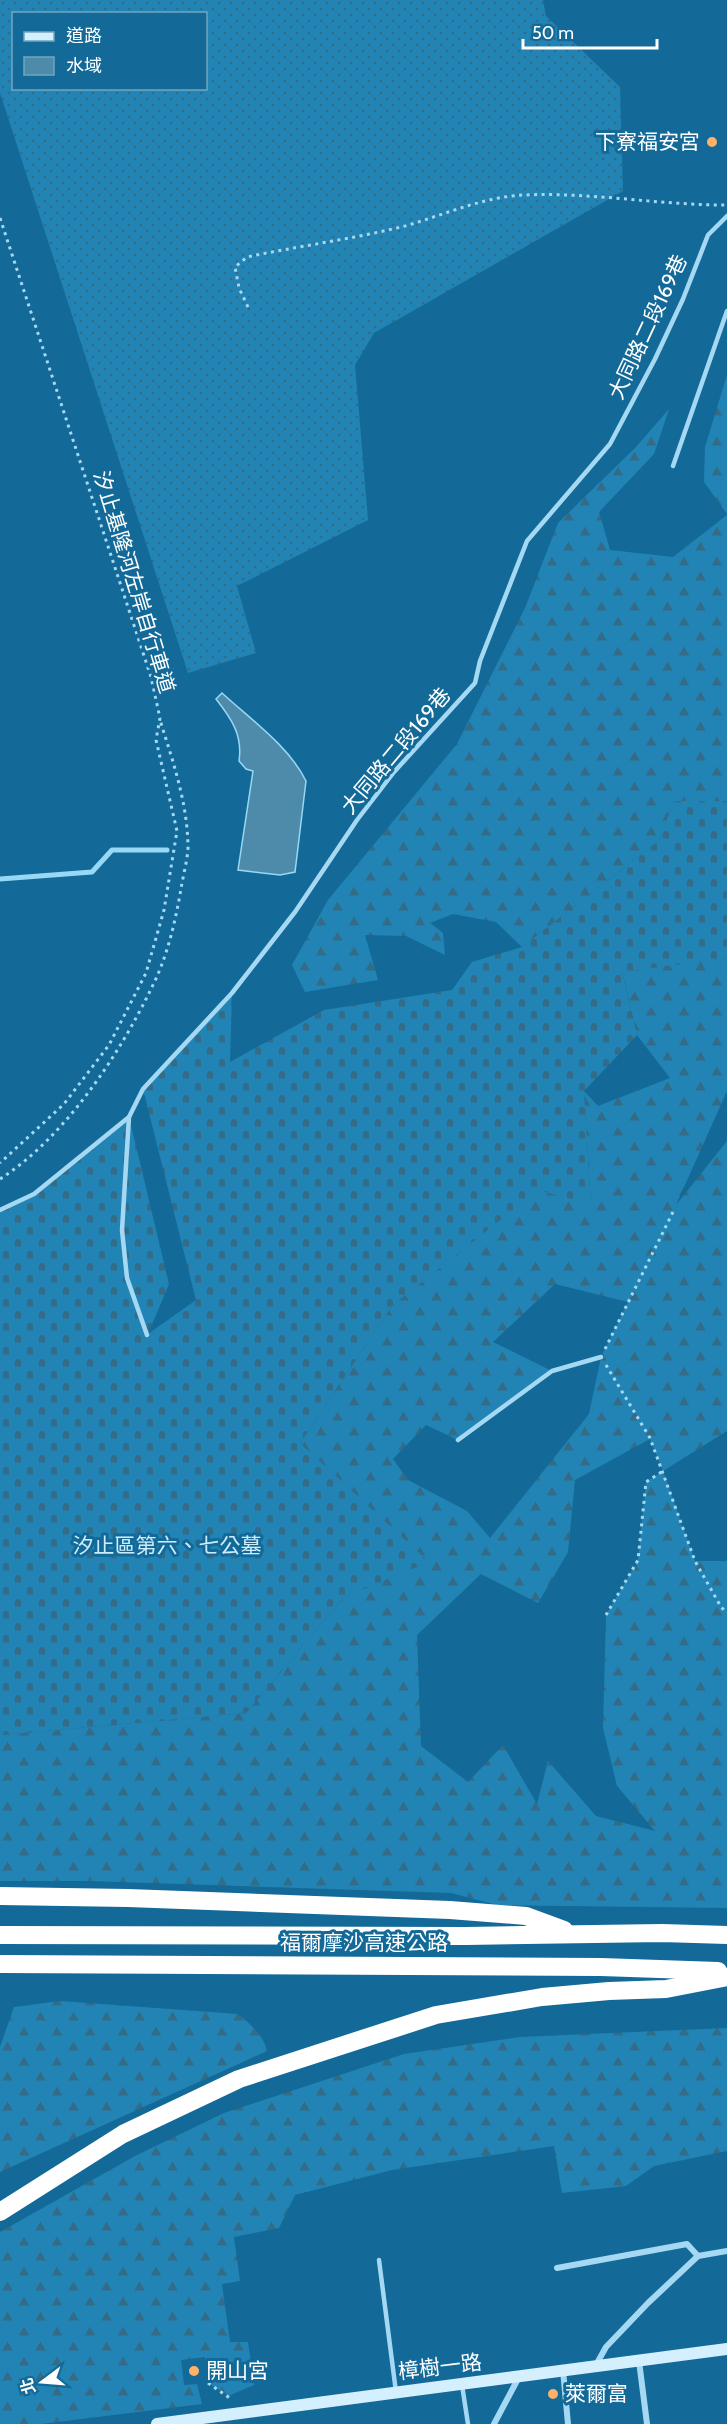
<svg xmlns="http://www.w3.org/2000/svg" width="727" height="2424" font-family="Cabin,'Noto Sans TC',sans-serif">
	<style>
		.grass { fill: url(#grass-dots); fill-rule: evenodd }
		.forest { fill: url(#forest-firs); fill-rule: evenodd }
		.cemetery { fill: url(#cemetery-stones) }
		.water { fill: #4e8baa; stroke: #97d8f6; stroke-width: 1.5 }
		.lines { fill: none; stroke-linecap: round; stroke-linejoin: round }
		.stream { stroke: #97d8f6; stroke-width: 5 }
		.path { stroke: #a5d9f3; stroke-width: 3; stroke-dasharray: 3 4.5; stroke-linecap: butt }
		.lane { stroke: #a5d9f3; stroke-width: 4.5 }
		.street { stroke: #a5d9f3; stroke-width: 6 }
		.secondary { stroke: #d4effd; stroke-width: 12 }
		.highway { stroke: #fff; stroke-width: 18 }
		.poi-dot { fill: #ffb267; stroke: #136a98; stroke-width: 2 }
		.labels { text-anchor: middle; stroke-width: 6; stroke-linejoin: round; paint-order: stroke }
		.poi-label { font-size: 21px; fill: #fff; stroke: #136a98; text-anchor: start }
		.street-label { font-size: 21px; fill: #fff; stroke: #136a98 }
		.park-label { font-size: 21px; fill: #cdedfd; stroke: #136a98 }
	</style>
	<defs>
		<pattern id="grass-dots" width="8" height="8" patternUnits="userSpaceOnUse" patternTransform="scale(1.5)"><rect width="8" height="8" fill="#2184b5"/><path d="M2 2h.1M6 6h.1" fill="none" stroke="#346b86" stroke-width="1.8" stroke-linecap="round"/></pattern>
		<pattern id="forest-firs" width="22" height="20" patternUnits="userSpaceOnUse" patternTransform="scale(1.5)"><rect width="22" height="20" fill="#2184b5"/><path d="M5 1l3.5 6h-7zM16 11l3.5 6h-7z" fill="#346b86"/></pattern>
		<pattern id="cemetery-stones" width="16" height="16" patternUnits="userSpaceOnUse" patternTransform="scale(1.5)"><rect width="16" height="16" fill="#2184b5"/><path d="M2 7V4a2 2 0 0 1 4 0v3zM10 15v-3a2 2 0 0 1 4 0v3z" fill="#346b86"/></pattern>
	</defs>
	<rect width="100%" height="100%" fill="#136a98"/>
	<!-- grass -->
	<path class="grass" d="M0 0H543L546 16 620 87 623 191 374 333 355 365 368 520 237 586 256 653 188 673 0 93ZM14 14H206V88H14Z"/>
	<!-- forest -->
	<g class="forest">
		<polygon points="727,375 727,514 704,482 705,447"/>
		<polygon points="669,409 654,454 599,512 610,550 673,557 727,515 727,801 673,801 660,840 522,947 496,922 453,914 430,923 443,933 445,955 406,936 365,935 378,980 305,992 292,965 328,900 457,744 525,608 558,523 636,447"/>
		<path d="M727 958V1091L676 1205 727 1141V1431L663 1471 695 1561H727V1908L497 1905 451 1893 91 1881H0V1735L246 1713 344 1597 428 1562 300 1443 392 1306 538 1189 591 1204 584 1091 598 1106 670 1078 637 1035 622 971ZM555 1284 628 1302 601 1357 589 1414 490 1538 467 1511 408 1480 393 1459 426 1425 458 1440 552 1371 493 1342ZM650 1439 663 1471 646 1482 638 1560 606 1615 603 1728 617 1786 655 1831 596 1816 548 1761 537 1804 503 1745 468 1782 421 1746 417 1635 481 1574 538 1603 568 1552 575 1480Z"/>
		<path d="M60 2001 238 2014C251 2025 263 2034 267 2051L0 2172V2047L14 2007Z"/>
		<polygon points="727,2028 727,2151 654,2166 626,2186 562,2193 554,2146 392,2170 295,2195 279,2228 234,2237 240,2281 222,2284 230,2342 248,2342 254,2385 228,2396 208,2383 205,2357 181,2360 184,2385 197,2384 202,2404 41,2424 0,2424 0,2232 135,2156 224,2113 404,2054 520,2037"/>
	</g>
	<!-- cemetery -->
	<polygon class="cemetery" points="673,801 727,801 727,958 622,972 637,1035 584,1091 591,1205 538,1190 392,1306 300,1443 429,1562 344,1597 246,1713 0,1735 0,1210 34,1194 129,1117 169,1284 148,1334 196,1300 143,1089 232,993 230,1062 324,1010 452,990 472,962 522,947 660,840"/>
	<!-- water -->
	<path class="water" d="M222 693C250 719 289 746 306 781L295 872 280 875 238 870 253 771 246 769 239 761C243 735 231 718 216 699Z"/>
	<g class="lines">
		<!-- stream -->
		<polyline class="stream" points="0,879 92,872 112,850 167,850"/>
		<!-- path -->
		<g class="path">
			<polyline points="0,218 151,677 160,718 156,740 177,831 164,910 146,973 109,1045 64,1104 0,1163"/>
			<path d="M248 307 239 288 235 267 247 257C299 246 353 239 405 226 444 215 482 197 524 195 591 192 658 205 725 205"/>
			<polyline points="151,677 174,670"/>
			<path d="M0 1179C64 1138 118 1057 151 989 167 958 175 923 181 889 183 876 187 862 188 849 188 804 173 762 160 720"/>
			<polyline points="605,1349 675,1208"/>
			<polyline points="606,1365 650,1438 695,1561 721,1607 727,1613"/>
			<polyline points="606,1615 638,1560 646,1482 663,1471"/>
			<polyline points="208,2383 231,2399"/>
		</g>
		<!-- lane -->
		<g class="lane">
			<polyline points="673,466 727,311"/>
			<polyline points="0,1210 34,1194 129,1117"/>
			<polyline points="147,1335 127,1278 122,1230 129,1117 143,1089 232,993 295,912 357,820 394,772 475,683 480,661 527,541 610,444 655,359 683,299 708,235 727,216"/>
			<polyline points="458,1440 552,1371 601,1357"/>
			<polyline points="379,2260 396,2392"/>
			<polyline points="462,2385 468,2424"/>
		</g>
		<!-- street -->
		<g class="street">
			<polyline points="557,2268 687,2244 698,2256"/>
			<polyline points="639,2361 647,2424"/>
			<polyline points="596,2365 606,2347 648,2303 698,2256 727,2251"/>
			<polyline points="563,2370 568,2424"/>
			<polyline points="494,2424 519,2377"/>
		</g>
		<!-- secondary -->
		<polyline class="secondary" points="157,2424 727,2349"/>
		<!-- highway -->
		<g class="highway">
			<polyline points="0,1896 128,1898 450,1910 526,1916 564,1930"/>
			<polyline points="0,1935 466,1936 662,1933 727,1935"/>
			<polyline points="0,1964 601,1967 718,1971"/>
			<polyline points="0,2212 123,2134 239,2079 436,2015 542,1997 609,1991 666,1989 727,1977"/>
		</g>
	</g>
	<!-- markers -->
	<g class="poi-dot">
		<circle cx="712" cy="142" r="6"/>
		<circle cx="194" cy="2371" r="6"/>
		<circle cx="553" cy="2394" r="6"/>
	</g>
	<g class="labels">
		<!-- poi labels -->
		<g class="poi-label">
			<text x="700" y="149" text-anchor="end">下寮福安宮</text>
			<text x="206" y="2378">開山宮</text>
			<text x="565" y="2401">萊爾富</text>
		</g>
		<!-- street labels -->
		<g class="street-label">
			<text transform="translate(648 327) rotate(-65)" y="7">大同路二段169巷</text>
			<text transform="translate(134 582) rotate(73)" y="7">汐止基隆河左岸自行車道</text>
			<text transform="translate(396 751) rotate(-50)" y="7">大同路二段169巷</text>
			<text x="364" y="1950">福爾摩沙高速公路</text>
			<text transform="translate(440 2367) rotate(-7)" y="7">樟樹一路</text>
		</g>
		<!-- park labels -->
		<g class="park-label">
			<text x="167" y="1553">汐止區第六、七公墓</text>
		</g>
	</g>
	<!-- legend -->
	<rect x="12" y="12" width="195" height="78" fill="#136a98" stroke="#71a6c1" stroke-width="1.5"/>
	<rect x="24" y="32" width="30" height="9" fill="#d4effd" stroke="#71a6c1" stroke-width="1.5"/>
	<text x="66" y="42" font-size="18" fill="#ffffff">道路</text>
	<rect x="24" y="57" width="30" height="18" fill="#4e8baa" stroke="#71a6c1" stroke-width="1.5"/>
	<text x="66" y="72" font-size="18" fill="#ffffff">水域</text>
	<!-- north arrow -->
	<g transform="translate(42 2382) rotate(254)" stroke="#136a98" stroke-width="4.5" paint-order="stroke">
	<path d="M0-4.5L10 22L0 15L-10 22Z" fill="#ffffff"/>
	<text y="-9" font-size="16" font-weight="bold" text-anchor="middle" fill="#ffffff">北</text>
	</g>
	<!-- scale -->
	<path d="M523 39v9h134v-9" fill="none" stroke="#ffffff" stroke-width="3"/>
	<text x="532" y="39" font-size="18" fill="#ffffff" stroke="#136a98" stroke-width="4.5" paint-order="stroke">50 m</text>
</svg>
